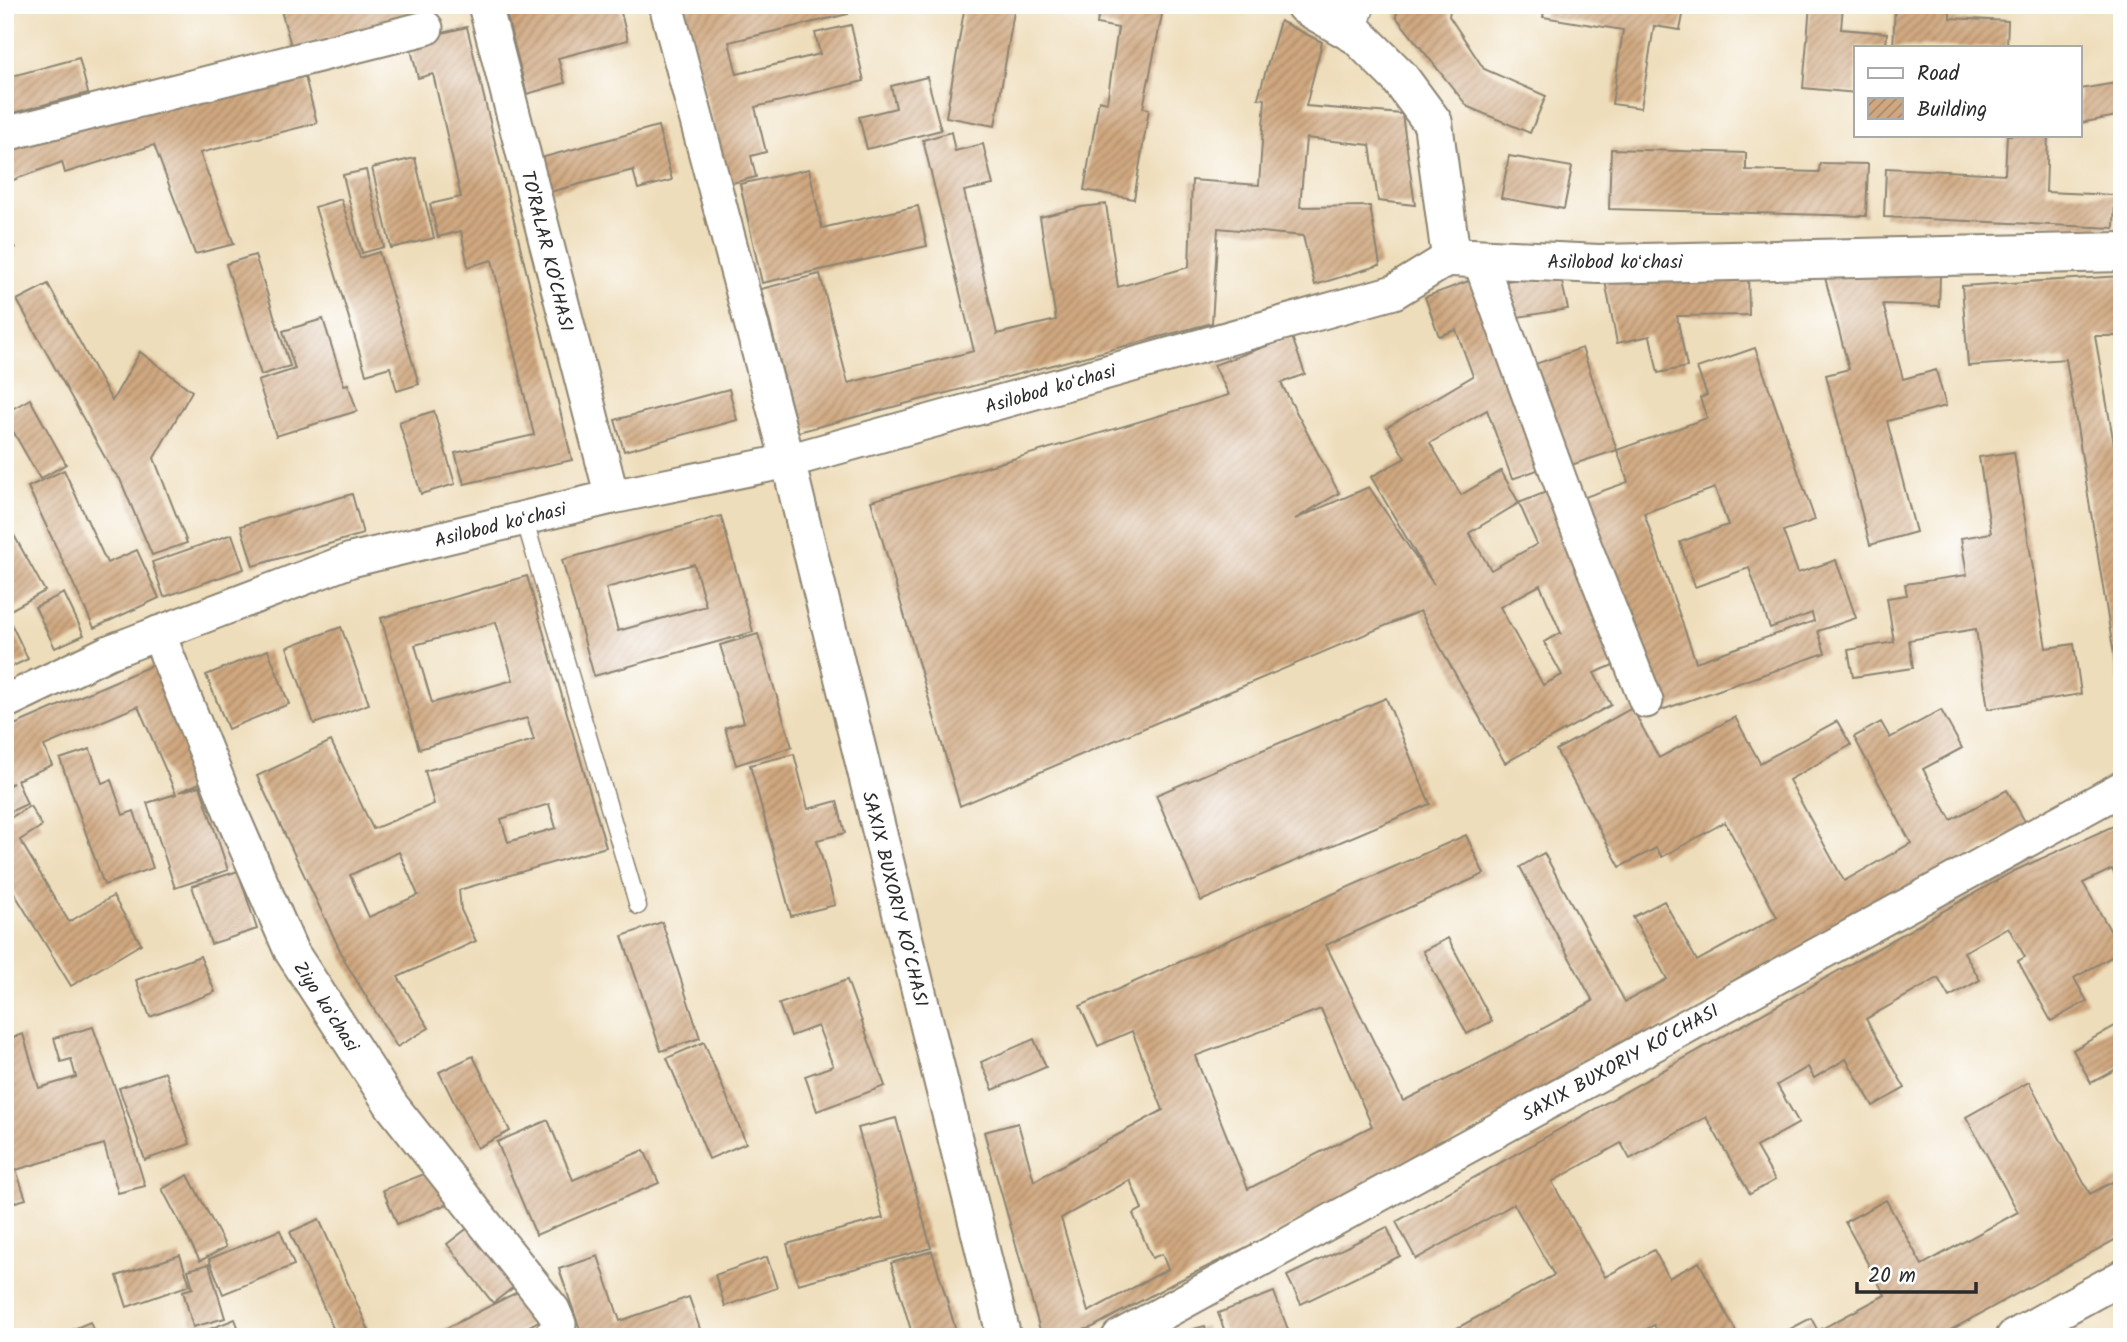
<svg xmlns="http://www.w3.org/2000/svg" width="2127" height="1342" font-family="Kalam,sans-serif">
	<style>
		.building { fill: url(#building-hatch); fill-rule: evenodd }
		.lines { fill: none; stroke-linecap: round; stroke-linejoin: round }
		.service-casing { stroke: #8c8472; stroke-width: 19 }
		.minor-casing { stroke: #8c8472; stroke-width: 37 }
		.tertiary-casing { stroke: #8c8472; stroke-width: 42 }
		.service { stroke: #fff; stroke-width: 16 }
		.minor { stroke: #fff; stroke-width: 33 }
		.tertiary { stroke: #fff; stroke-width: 38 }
		.labels { text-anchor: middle; stroke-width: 6; stroke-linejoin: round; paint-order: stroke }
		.street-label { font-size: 19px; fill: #2b2b2b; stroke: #fff }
	</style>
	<defs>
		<pattern id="building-hatch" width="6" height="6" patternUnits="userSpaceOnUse" patternTransform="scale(1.75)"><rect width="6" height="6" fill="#d0a880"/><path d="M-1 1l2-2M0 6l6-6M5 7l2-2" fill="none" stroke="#a98969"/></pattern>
	</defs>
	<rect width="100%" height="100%" fill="#fff"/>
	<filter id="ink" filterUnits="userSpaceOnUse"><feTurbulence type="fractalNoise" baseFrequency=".0143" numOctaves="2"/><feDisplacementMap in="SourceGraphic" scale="14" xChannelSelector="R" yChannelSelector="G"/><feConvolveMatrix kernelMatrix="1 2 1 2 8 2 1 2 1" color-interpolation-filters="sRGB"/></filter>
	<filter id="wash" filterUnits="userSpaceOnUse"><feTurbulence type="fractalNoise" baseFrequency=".00686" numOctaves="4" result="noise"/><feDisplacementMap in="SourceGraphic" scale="28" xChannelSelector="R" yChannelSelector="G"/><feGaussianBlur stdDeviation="1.57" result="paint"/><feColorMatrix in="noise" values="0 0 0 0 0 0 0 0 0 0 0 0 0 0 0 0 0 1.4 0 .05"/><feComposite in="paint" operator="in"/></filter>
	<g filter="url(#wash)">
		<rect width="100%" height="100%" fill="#eeddba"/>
		<g id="blocks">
			<!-- building -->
			<g class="building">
				<polygon points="288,5 446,5 446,6 292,49 280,7"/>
				<polygon points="504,5 619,5 628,40 558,58 565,83 527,94"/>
				<polygon points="684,5 846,5 848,14 729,42 737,74 820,54 815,33 851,25 864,81 755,107 766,152 751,156 756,177 728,184"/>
				<polygon points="965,5 1015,5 995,126 946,117"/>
				<polygon points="1100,5 1164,5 1143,108 1149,109 1134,199 1084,190 1099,100 1107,102 1118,28 1097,24"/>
				<polygon points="1398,5 1451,5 1449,16 1484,69 1546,96 1530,133 1468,107 1396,17"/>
				<polygon points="1545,5 1685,5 1680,30 1654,26 1641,108 1612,104 1623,30 1543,17"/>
				<polygon points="1810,5 1843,5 1841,29 1887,33 1886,47 1856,47 1856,93 1803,88"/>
				<polygon points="1895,5 1950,5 1950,18 2008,21 2007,47 1893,47"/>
				<polygon points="1280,21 1322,42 1306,106 1402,114 1415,205 1378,201 1370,145 1306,138 1300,207 1370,206 1380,265 1315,285 1303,236 1218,228 1212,323 798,432 761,289 820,274 848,383 974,351 923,140 951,132 955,151 983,144 993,185 964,191 997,334 1056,320 1040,217 1082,207 1106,204 1118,287 1189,267 1192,180 1259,185 1265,99 1258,98"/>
				<polygon points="467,27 572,460 464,484 455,453 534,435 492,260 468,267 461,231 438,237 430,204 461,197 433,74 418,78 409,41"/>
				<polygon points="79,58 88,93 5,115 5,78"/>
				<polygon points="304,73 317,123 200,153 234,244 195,254 154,145 65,173 62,162 5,183 5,145"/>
				<polygon points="927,77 941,130 867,149 859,117 896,108 891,86"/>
				<polygon points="2116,83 2122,115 2080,123 2080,89"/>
				<polygon points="658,126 672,180 638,189 633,170 550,192 541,158"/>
				<polygon points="2007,135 2048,135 2046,192 2115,195 2114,228 1884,217 1886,168 2005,174"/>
				<polygon points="1611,149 1746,153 1746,170 1819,172 1820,163 1868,164 1866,216 1609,209"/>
				<polygon points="1509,156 1572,167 1564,209 1501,198"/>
				<polygon points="415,158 434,238 391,248 372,168"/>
				<polygon points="809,169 822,228 918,206 927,246 762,283 740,184"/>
				<polygon points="366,170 384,247 362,253 343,175"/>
				<polygon points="341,199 360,258 379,252 419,384 397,391 390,367 366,374 315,207"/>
				<polygon points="5,228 15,248 5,252"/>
				<polygon points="255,255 290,366 261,375 226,264"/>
				<polygon points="1823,270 1940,275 1939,306 1883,304 1903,379 1936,370 1946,406 1887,421 1916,532 1870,545 1826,375 1849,369"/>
				<polygon points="1748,272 1749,315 1677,316 1687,367 1658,373 1650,336 1617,343 1605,281"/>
				<polygon points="1560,274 1568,309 1518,317 1506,281"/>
				<polygon points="2122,276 2122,336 2095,336 2122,490 2122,679 2118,680 2066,359 1968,366 1962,286"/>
				<path d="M1474 279 1543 468 1512 479 1487 410 1430 443 1461 495 1501 471 1519 503 1551 490 1623 661 1594 673 1611 705 1505 763 1420 611 960 806 871 501 1229 395 1214 365 1292 337 1305 374 1281 383 1339 493 1295 519 1369 487 1434 585 1371 477 1405 458 1387 427 1473 376 1456 330 1439 336 1425 297ZM1519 503 1537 544 1491 570 1469 533ZM1540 585 1561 633 1544 642 1562 675 1543 685 1500 607Z"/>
				<polygon points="48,284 112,401 140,352 192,391 154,458 187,543 152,555 120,479 112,470 17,300"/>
				<polygon points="323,319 344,385 348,384 357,411 276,436 258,381 295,369 283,331"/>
				<polygon points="1582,348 1617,450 1571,465 1535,364"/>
				<path d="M1755 348 1815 520 1783 531 1798 573 1836 560 1856 618 1818 631 1825 653 1656 712 1582 498 1628 482 1617 450 1707 418 1700 398 1707 395 1697 368ZM1715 488 1728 525 1680 542 1695 587 1749 568 1770 628 1812 613 1814 621 1696 662 1644 513Z"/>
				<polygon points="729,389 737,420 624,451 615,420"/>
				<polygon points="30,399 66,464 40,479 5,417 5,413"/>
				<polygon points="434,411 455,484 421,494 399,422"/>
				<polygon points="2014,452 2046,648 2074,644 2081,694 1988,709 1976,629 1909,640 1913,668 1853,677 1848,650 1894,642 1887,598 1907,595 1905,584 1967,575 1961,538 1991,533 1979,457"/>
				<polygon points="64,470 107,563 137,550 159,598 94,628 28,487"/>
				<polygon points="352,494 363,534 253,566 241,526"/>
				<path d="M721 516 753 632 594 676 562 560ZM694 564 706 606 618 631 606 588Z"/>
				<polygon points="5,519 45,591 5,613"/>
				<polygon points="232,534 244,569 164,597 152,562"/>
				<path d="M527 576 606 847 459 890 461 910 476 941 398 977 429 1028 397 1047 347 965 257 776 331 741 373 829 434 804 425 771 534 740 527 718 419 749 381 618ZM496 622 513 680 432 703 415 645ZM549 804 556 828 508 842 501 819ZM399 852 418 895 369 917 350 875Z"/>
				<polygon points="64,593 84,635 55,648 35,607"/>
				<polygon points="8,617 28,659 5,670 5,618"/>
				<polygon points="341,627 369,704 314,724 287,647"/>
				<polygon points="758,634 792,747 736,765 725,728 744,722 720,645"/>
				<polygon points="268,650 289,704 228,729 206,675"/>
				<polygon points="157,663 207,780 179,792 200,786 228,870 175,888 147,803 176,794 138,706 44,746 52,765 17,780 27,804 5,814 5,787 13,783 5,785 5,729"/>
				<polygon points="1386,698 1430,804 1201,901 1156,795"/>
				<path d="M1632 708 1659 758 1735 717 1760 763 1837 721 1851 745 1789 780 1844 881 1911 843 1854 737 1881 722 1890 738 1941 710 1962 748 1923 769 1951 820 2007 790 2027 825 1393 1175 1174 1283 1093 1327 1059 1337H1042L984 1132 1018 1123 1034 1181 1163 1110 1132 1031 1098 1046 1080 1006 1466 835 1484 874 1326 945 1403 1101 1482 1062 1593 1001 1520 867 1544 853 1625 1002 1667 979 1633 917 1664 901 1697 961 1777 917 1725 822 1662 857 1656 848 1620 867 1556 750ZM1321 1009 1372 1126 1248 1189 1195 1056ZM1130 1180 1142 1209 1133 1214 1152 1258 1162 1254 1168 1269 1088 1312 1061 1218Z"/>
				<polygon points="90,749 102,783 111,780 123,815 134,811 153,868 104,885 60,759"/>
				<polygon points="794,754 808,809 837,801 845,833 817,840 835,905 791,916 750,765"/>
				<polygon points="30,806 42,826 20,840 69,922 113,896 141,944 71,986 5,878 5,821"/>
				<polygon points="2122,822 2122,889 2112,869 2083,883 2122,951 2074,978 2087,1001 2051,1021 2018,961 2025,957 2008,927 1964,952 1980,980 1949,997 1938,978 1866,1019 1905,1088 1873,1106 1846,1059 1814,1078 1808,1067 1777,1085 1799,1123 1756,1147 1775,1180 1750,1194 1706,1117 1630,1159 1621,1143 1552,1182 1605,1277 1654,1250 1669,1278 1699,1262 1739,1337 1661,1337 1654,1325 1632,1337 1574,1337 1571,1332 1562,1337 1441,1337 1554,1275 1514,1204 1416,1259 1396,1222 2014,871"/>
				<polygon points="238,871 257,929 211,944 192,886"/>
				<polygon points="662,922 700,1038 661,1051 622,936"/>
				<polygon points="1448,938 1492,1021 1467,1034 1423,951"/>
				<polygon points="200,956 215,992 150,1017 136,980"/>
				<polygon points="847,980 885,1086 817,1111 805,1076 833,1066 818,1026 791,1036 779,1004"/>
				<polygon points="2122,1022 2122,1066 2091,1083 2073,1050"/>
				<polygon points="93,1027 119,1099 145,1186 118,1193 104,1144 16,1170 26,1199 5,1205 5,1040 23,1034 39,1088 76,1077 71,1059 61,1062 54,1038"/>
				<polygon points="1034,1039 1046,1067 993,1090 981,1062"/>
				<polygon points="704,1042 746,1143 709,1159 667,1058"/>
				<polygon points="473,1056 510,1131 477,1148 439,1072"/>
				<polygon points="165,1072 190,1144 145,1160 119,1088"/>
				<polygon points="2029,1082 2090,1194 2122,1177 2122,1236 1938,1337 1775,1337 1811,1318 1818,1331 1885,1295 1845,1222 1886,1200 1922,1265 2018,1212 1966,1117"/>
				<polygon points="896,1118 931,1248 798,1284 787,1244 883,1218 858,1128"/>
				<polygon points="548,1120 573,1180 644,1150 659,1183 536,1235 497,1142"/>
				<polygon points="437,1169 450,1203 397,1224 383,1190"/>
				<polygon points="188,1175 226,1247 200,1261 162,1189"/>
				<polygon points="319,1219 372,1337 337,1337 290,1232"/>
				<polygon points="473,1224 519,1283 493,1303 447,1244"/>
				<polygon points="1387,1227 1400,1256 1301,1304 1287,1276"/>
				<polygon points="280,1230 294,1265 223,1294 209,1259"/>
				<polygon points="932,1251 958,1337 913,1337 891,1263"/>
				<polygon points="180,1255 190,1285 127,1307 117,1276"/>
				<polygon points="598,1256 620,1321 689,1297 700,1329 677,1337 578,1337 582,1335 559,1269"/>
				<polygon points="767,1257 777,1288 725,1306 715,1275"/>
				<polygon points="209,1264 225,1318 193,1327 183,1291 193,1288 188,1270"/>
				<polygon points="527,1287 543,1319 508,1337 429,1337"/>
				<polygon points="1274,1292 1290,1335 1284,1337 1227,1337 1218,1313"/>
				<polygon points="235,1319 242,1337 210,1337 207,1330"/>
				<polygon points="90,1322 96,1337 63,1337 62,1334"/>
				<polygon points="1205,1326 1208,1337 1176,1337 1175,1334"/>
			</g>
		</g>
	</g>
	<g filter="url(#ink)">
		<use href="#blocks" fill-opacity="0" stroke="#8c8472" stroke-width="2"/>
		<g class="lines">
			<!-- service casing -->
			<g class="service-casing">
				<g id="service">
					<polyline points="1357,35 1367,5"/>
					<polyline points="524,518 638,906"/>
				</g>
			</g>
			<!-- minor casing -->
			<g class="minor-casing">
				<g id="minor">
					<polyline points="485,5 612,497"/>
					<polyline points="666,5 788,461 1004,1337"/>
					<polyline points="5,134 426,28"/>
					<polyline points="1479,258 1574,519 1646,701"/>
					<polyline points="158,633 231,813 291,951 392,1106 553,1310 559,1324 555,1334 550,1337"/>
					<polyline points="5,702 109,652 351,560 612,497 788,461 1394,292 1451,257"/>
					<polyline points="1119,1337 2122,788"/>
					<polyline points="2013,1337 2122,1277"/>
				</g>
			</g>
			<!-- tertiary casing -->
			<g class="tertiary-casing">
				<polyline id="tertiary" points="1305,5 1357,35 1399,77 1433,123 1451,257 1599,264 2122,252"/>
			</g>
			<!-- service -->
			<use href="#service" class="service"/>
			<!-- minor -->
			<use href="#minor" class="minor"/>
			<!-- tertiary -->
			<use href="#tertiary" class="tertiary"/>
		</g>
	</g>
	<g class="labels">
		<!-- street labels -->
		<g class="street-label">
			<text transform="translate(548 251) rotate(76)" y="7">TO'RALAR KO'CHASI</text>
			<text x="1615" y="268">Asilobod koʻchasi</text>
			<text transform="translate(1050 388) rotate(-16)" y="7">Asilobod koʻchasi</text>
			<text transform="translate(500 524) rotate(-14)" y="7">Asilobod koʻchasi</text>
			<text transform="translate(896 899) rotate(76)" y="7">SAXIX BUXORIY KO‘CHASI</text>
			<text transform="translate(327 1006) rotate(57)" y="7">Ziyo koʻchasi</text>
			<text transform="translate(1620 1062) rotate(-29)" y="7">SAXIX BUXORIY KO‘CHASI</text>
		</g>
	</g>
	<!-- margin -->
	<rect width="2127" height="1342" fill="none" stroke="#fff" stroke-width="28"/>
	<!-- legend -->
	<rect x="1854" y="46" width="228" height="91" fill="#ffffff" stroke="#aaaaaa" stroke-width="2"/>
	<rect x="1868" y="68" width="35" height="10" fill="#ffffff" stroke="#aaaaaa" stroke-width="2"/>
	<text x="1917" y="80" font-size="21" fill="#2b2b2b">Road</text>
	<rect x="1868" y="98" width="35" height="21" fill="url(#building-hatch)" stroke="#aaaaaa" stroke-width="2"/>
	<text x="1917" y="116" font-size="21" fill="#2b2b2b">Building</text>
	<!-- scale -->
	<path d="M1857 1282v10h119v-10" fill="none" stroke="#2b2b2b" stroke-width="3.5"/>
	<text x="1868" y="1282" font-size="21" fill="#2b2b2b" stroke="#ffffff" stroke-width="5" paint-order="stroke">20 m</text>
</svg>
